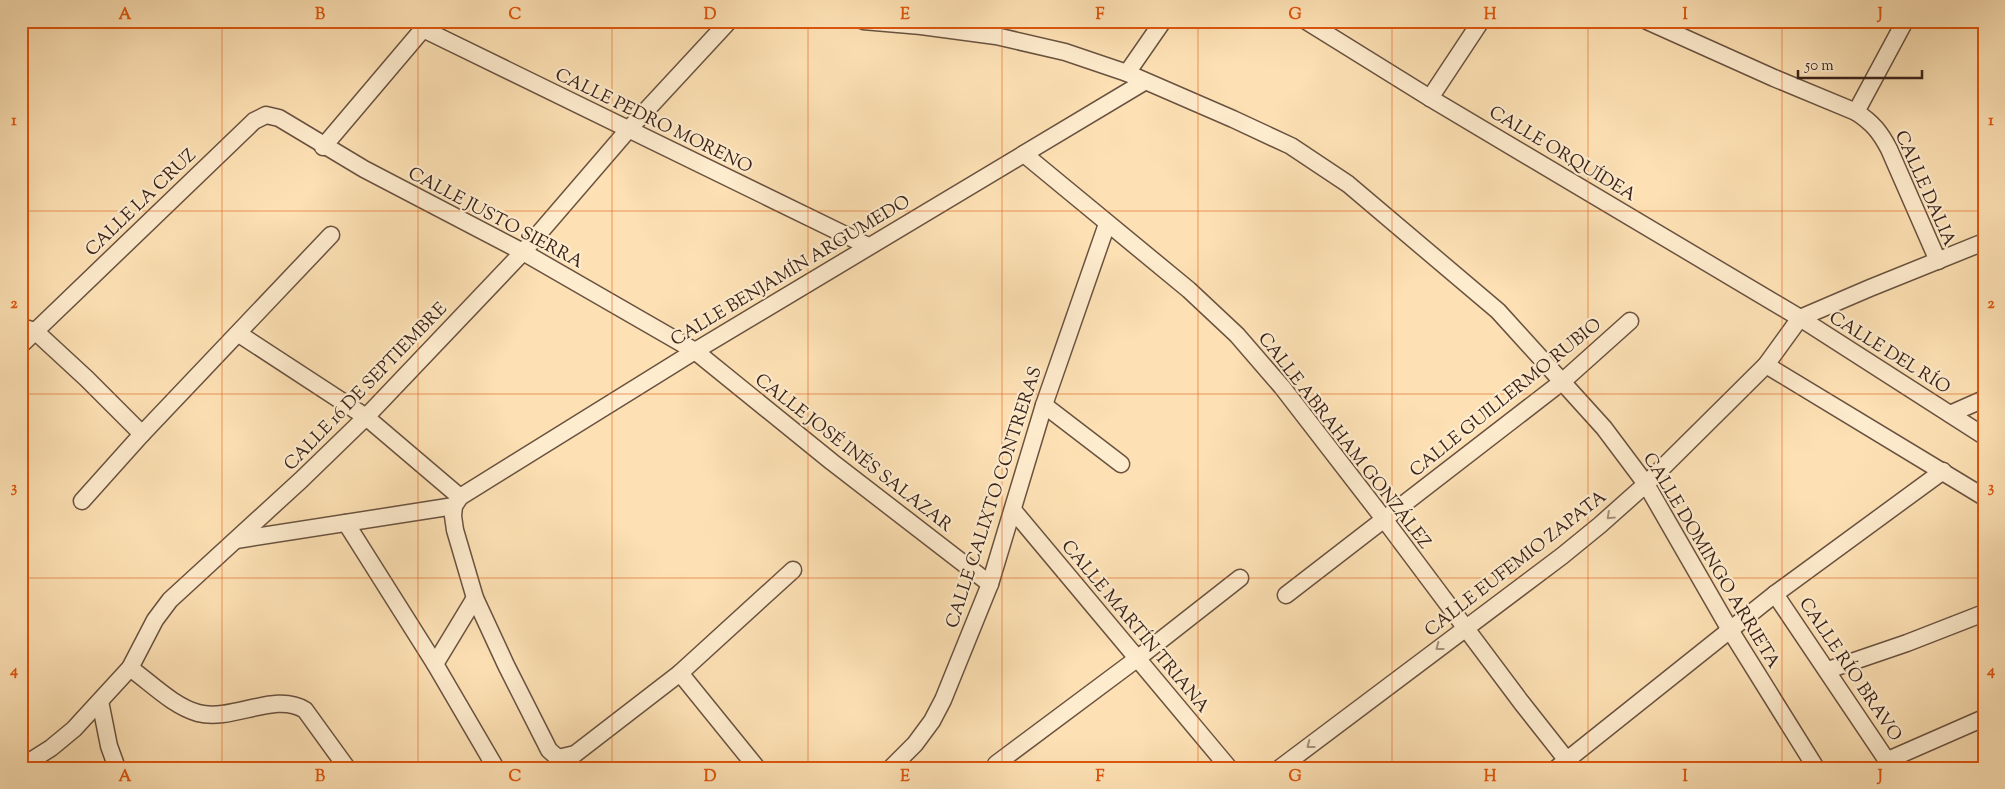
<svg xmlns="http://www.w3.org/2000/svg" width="2005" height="789" font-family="'Sorts Mill Goudy',serif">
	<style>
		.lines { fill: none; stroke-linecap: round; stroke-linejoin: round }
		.minor-casing { stroke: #6a5240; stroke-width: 19 }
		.minor { stroke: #feecce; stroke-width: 16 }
		.oneway { stroke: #a5917d }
		.grid { fill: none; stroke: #df560d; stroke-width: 1; stroke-opacity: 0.55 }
		.labels { text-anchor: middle; stroke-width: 4.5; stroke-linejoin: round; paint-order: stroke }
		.street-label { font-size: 18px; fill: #39221a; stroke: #feecce }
		.neatline { fill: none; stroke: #df560d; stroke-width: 2 }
		.grid-label { font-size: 16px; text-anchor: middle; font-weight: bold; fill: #df560d }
	</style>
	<rect width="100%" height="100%" fill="#fde1b4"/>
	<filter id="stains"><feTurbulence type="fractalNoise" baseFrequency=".004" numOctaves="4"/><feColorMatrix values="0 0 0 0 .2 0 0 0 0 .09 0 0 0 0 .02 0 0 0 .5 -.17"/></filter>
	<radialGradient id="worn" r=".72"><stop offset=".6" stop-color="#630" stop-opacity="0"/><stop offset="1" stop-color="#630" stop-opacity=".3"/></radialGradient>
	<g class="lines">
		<!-- minor casing -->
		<g class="minor-casing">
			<g id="minor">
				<polyline points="863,21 921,26 996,36 1065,52 1127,73 1233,119 1291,146 1348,184 1498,311 1604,428 1646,484 1730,630 1816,768"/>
				<polyline points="1306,21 1430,98 1800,318 1984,436"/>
				<polyline points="1647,21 1774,78 1856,112"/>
				<path d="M1905 21 1856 112C1873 123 1880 132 1889 149L1938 261"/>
				<polyline points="423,29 868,246"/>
				<polyline points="1127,73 1163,21"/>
				<polyline points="1430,98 1481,21"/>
				<polyline points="323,147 423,29 427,21"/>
				<polyline points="1024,154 1189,290 1237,335 1282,387 1384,519 1521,702 1573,768"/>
				<polyline points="21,327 35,331 87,379 142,434"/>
				<polyline points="239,334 366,417 460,497"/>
				<polyline points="21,345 254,121 266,115 279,118 364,169 523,252 695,351 832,462 990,584"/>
				<polyline points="1766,365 1984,497"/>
				<polyline points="1044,405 1121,464"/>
				<polyline points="1950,414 1984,399"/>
				<polyline points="82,501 142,434 331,235"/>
				<polyline points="1013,510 1229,768"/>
				<polyline points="346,523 435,664"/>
				<polyline points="236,540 454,506"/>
				<polyline points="793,570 680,673 575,754 558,758 549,750 506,665 475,598 455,530 453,516 454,506 460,497 695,351 1144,82"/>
				<polyline points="1775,594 1892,768"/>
				<polyline points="1286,595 1563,381 1630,321"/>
				<polyline points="475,598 435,664 494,765"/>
				<path d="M130 668C151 683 173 706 198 713 233 722 275 691 305 710L347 768"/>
				<polyline points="1828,670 1907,643 1984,613"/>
				<polyline points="680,673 757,768"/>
				<polyline points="100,701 109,746 117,768"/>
				<polyline points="1888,760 1984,718"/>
				<polyline points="996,764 1138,658 1240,578"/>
				<polyline points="21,767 51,748 74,729 130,668 155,620 170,600 301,480 366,417 523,252 628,130 729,21"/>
				<polyline points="891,768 915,744 932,721 943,700 990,584 1044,405 1107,224"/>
				<polyline points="1280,768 1562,556 1600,525 1646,484 1766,365 1800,318 1870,288 1984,242"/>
				<polyline points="1557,768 1775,594 1943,471"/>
			</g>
		</g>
		<!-- minor -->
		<use href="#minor" class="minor"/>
	</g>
	<!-- one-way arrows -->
	<defs><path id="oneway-chevron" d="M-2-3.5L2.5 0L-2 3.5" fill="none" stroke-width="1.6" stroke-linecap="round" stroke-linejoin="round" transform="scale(1.25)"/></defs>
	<g class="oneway">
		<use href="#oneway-chevron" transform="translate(1610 516) rotate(137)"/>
		<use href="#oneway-chevron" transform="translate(1439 647) rotate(143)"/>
		<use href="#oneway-chevron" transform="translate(1310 745) rotate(143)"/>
	</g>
	<!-- grid -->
	<path class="grid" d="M222 21V768M418 21V768M612 21V768M808 21V768M1002 21V768M1198 21V768M1392 21V768M1588 21V768M1782 21V768M21 211H1984M21 394H1984M21 578H1984"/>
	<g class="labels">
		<!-- street labels -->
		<g class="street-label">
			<text transform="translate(654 120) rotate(26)" y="6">CALLE PEDRO MORENO</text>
			<text transform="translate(1563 153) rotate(31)" y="6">CALLE ORQUÍDEA</text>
			<text transform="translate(1926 188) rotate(66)" y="6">CALLE DALIA</text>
			<text transform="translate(140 202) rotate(-44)" y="6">CALLE LA CRUZ</text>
			<text transform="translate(496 217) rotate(28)" y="6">CALLE JUSTO SIERRA</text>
			<text transform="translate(790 270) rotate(-31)" y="6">CALLE BENJAMÍN ARGUMEDO</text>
			<text transform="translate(1890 352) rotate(32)" y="6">CALLE DEL RÍO</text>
			<text transform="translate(365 386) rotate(-46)" y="6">CALLE 16 DE SEPTIEMBRE</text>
			<text transform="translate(1505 397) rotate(-39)" y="6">CALLE GUILLERMO RUBIO</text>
			<text transform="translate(1345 440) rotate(52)" y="6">CALLE ABRAHAM GONZÁLEZ</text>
			<text transform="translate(854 452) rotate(38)" y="6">CALLE JOSÉ INÉS SALAZAR</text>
			<text transform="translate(993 497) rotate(-72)" y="6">CALLE CALIXTO CONTRERAS</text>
			<text transform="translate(1712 560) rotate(59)" y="6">CALLE DOMINGO ARRIETA</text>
			<text transform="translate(1515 563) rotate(-38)" y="6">CALLE EUFEMIO ZAPATA</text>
			<text transform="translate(1136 626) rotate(50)" y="6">CALLE MARTÍN TRIANA</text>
			<text transform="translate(1851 669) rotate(56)" y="6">CALLE RÍO BRAVO</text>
		</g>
	</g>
	<!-- margin -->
	<rect width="2005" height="789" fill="none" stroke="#fde1b4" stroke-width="55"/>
	<!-- scale -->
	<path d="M1798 70v8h124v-8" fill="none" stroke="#39221a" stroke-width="2.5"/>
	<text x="1805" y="70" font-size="15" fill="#39221a" stroke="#feecce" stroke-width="4" paint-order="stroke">50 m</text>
	<rect x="28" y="28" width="1950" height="734" class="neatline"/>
	<g class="grid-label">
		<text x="125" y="19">A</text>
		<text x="320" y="19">B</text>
		<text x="515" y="19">C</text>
		<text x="710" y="19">D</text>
		<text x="905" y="19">E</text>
		<text x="1100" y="19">F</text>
		<text x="1295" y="19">G</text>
		<text x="1490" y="19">H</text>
		<text x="1685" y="19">I</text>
		<text x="1880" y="19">J</text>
		<text x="14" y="125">1</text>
		<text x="1991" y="125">1</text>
		<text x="14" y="308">2</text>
		<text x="1991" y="308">2</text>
		<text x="14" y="492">3</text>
		<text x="1991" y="492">3</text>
		<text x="14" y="675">4</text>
		<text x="1991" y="675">4</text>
		<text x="125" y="781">A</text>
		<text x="320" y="781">B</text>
		<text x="515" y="781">C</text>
		<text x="710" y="781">D</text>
		<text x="905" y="781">E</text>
		<text x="1100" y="781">F</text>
		<text x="1295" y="781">G</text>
		<text x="1490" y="781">H</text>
		<text x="1685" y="781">I</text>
		<text x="1880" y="781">J</text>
	</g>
	<rect width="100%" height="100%" filter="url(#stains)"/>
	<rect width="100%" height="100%" fill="url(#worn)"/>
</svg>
